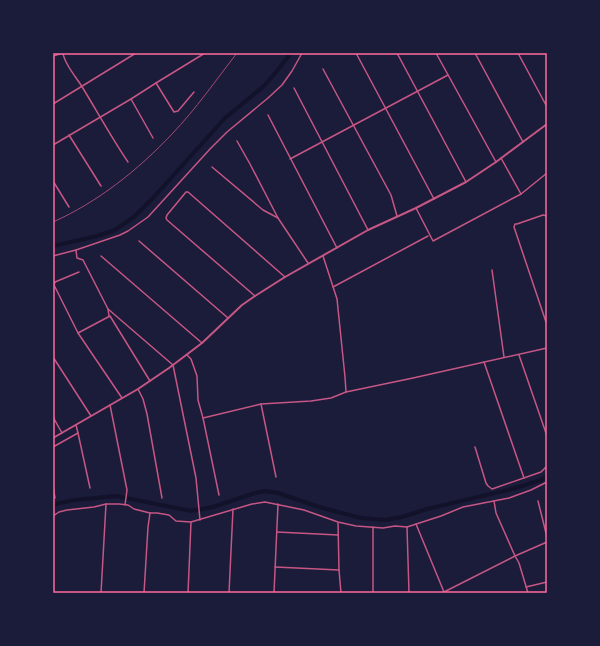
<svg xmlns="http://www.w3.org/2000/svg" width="600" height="646" font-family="Lato,sans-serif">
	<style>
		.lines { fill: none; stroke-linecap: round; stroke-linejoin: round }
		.canal { stroke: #12122b; stroke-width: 4 }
		.minor { stroke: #c65784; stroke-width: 1.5 }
		.tertiary { stroke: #c65784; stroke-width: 2 }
		.rail { stroke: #a44b75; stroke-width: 1 }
		.neatline { fill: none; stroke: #ff6b9d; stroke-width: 1.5 }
	</style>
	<rect width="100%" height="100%" fill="#1b1b3a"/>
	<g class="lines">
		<!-- canal -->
		<g class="canal">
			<polyline points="53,246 97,236 115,230 135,216 153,198 225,118 264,86 277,71 288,57 290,53"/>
			<polyline points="53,506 59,503 75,500 116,496 191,511 213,507 255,493 265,491 278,493 319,507 361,518 385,520 402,517 427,509 512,489 541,480 547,476"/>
		</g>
		<!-- minor -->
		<g class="minor">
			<path d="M63 53C64 63 75 76 81 85 97 111 111 137 128 162"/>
			<polyline points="356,53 434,199"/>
			<polyline points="397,53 466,182"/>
			<polyline points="436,53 496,162"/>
			<polyline points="475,53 523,142"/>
			<polyline points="518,53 547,107"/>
			<polyline points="53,56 63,53"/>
			<polyline points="323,69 391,195 397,216"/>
			<polyline points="156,83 174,112 178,111 194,92"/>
			<polyline points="294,88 368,230"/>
			<polyline points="131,99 153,138"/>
			<polyline points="53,104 136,53"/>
			<polyline points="268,115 337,248"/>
			<polyline points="69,135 101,186"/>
			<polyline points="237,141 250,164 278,218 308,263"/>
			<polyline points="53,145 131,99 156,83 205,53"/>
			<polyline points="290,159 448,75"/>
			<polyline points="212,167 263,210 278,218"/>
			<polyline points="53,181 69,207"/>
			<polyline points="521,194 547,173"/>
			<polyline points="416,208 433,241 521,194 501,158"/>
			<polyline points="547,216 543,215 517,224 515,224 514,227 547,325"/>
			<polyline points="139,241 228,318"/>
			<polyline points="76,250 77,258 83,260 108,309 109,316"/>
			<polyline points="53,256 76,250 120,235 128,231 148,217 210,149 227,132 268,98 282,85 292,71 302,53"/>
			<polyline points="101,256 202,343"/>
			<polyline points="323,256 337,299 345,377 346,392 413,378 547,348"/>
			<polyline points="492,270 504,357"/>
			<polyline points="333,287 428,236"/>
			<polyline points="255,296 167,220 166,218 167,215 186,192 188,192 285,277"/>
			<polyline points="108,309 173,365 196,478 200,520"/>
			<polyline points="78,333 54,285 55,282 79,272"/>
			<polyline points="187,355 191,359 197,376 198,400 203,418"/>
			<polyline points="519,355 547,436"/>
			<polyline points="53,357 91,416"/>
			<polyline points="484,362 524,478"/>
			<polyline points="138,389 143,399 147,414 162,498"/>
			<polyline points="122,398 78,333 110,316 150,381"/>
			<polyline points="261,404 276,477"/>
			<polyline points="110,405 127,490 125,505"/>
			<polyline points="53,417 62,433"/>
			<polyline points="78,433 90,488"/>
			<polyline points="53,447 78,433 76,425"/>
			<polyline points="475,447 486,483 488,486 492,489 495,488 541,472 547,466"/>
			<polyline points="53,487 55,498"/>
			<polyline points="219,495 203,418 261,404 311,401 331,398 346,392"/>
			<polyline points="494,501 496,513 515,556 519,563 528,593"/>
			<polyline points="538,501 547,537"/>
			<polyline points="53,516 59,512 67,510 94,507 106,504 119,504 128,505 134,509 150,513 157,513 169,515 176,521 191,522 252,504 265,502 304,510 338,522 356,526 383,528 395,526 407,527 441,516 463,507 509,498 531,490 547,482"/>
			<polyline points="338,523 339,570 341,593"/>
			<polyline points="416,524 444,592"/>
			<polyline points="373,527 373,593"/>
			<polyline points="407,527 409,593"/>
			<polyline points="277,532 338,535"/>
			<polyline points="275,567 339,570"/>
			<polyline points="526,587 547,582"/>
			<polyline points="101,593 106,504"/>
			<polyline points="144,593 148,527 150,513"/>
			<polyline points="188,593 191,522"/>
			<polyline points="229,593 233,509"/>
			<polyline points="274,593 278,504"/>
			<polyline points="442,593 515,556 547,542"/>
		</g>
		<!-- tertiary -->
		<polyline class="tertiary" points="53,438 138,389 169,368 202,343 242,305 255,296 285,277 368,230 416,208 466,182 496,162 547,124"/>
		<!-- rail -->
		<path class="rail" d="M53 222C98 202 138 170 172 134 196 109 216 80 237 53"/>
	</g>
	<!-- border -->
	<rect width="600" height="646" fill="none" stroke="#1b1b3a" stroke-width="108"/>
	<rect x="54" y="54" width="492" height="538" class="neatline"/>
</svg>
